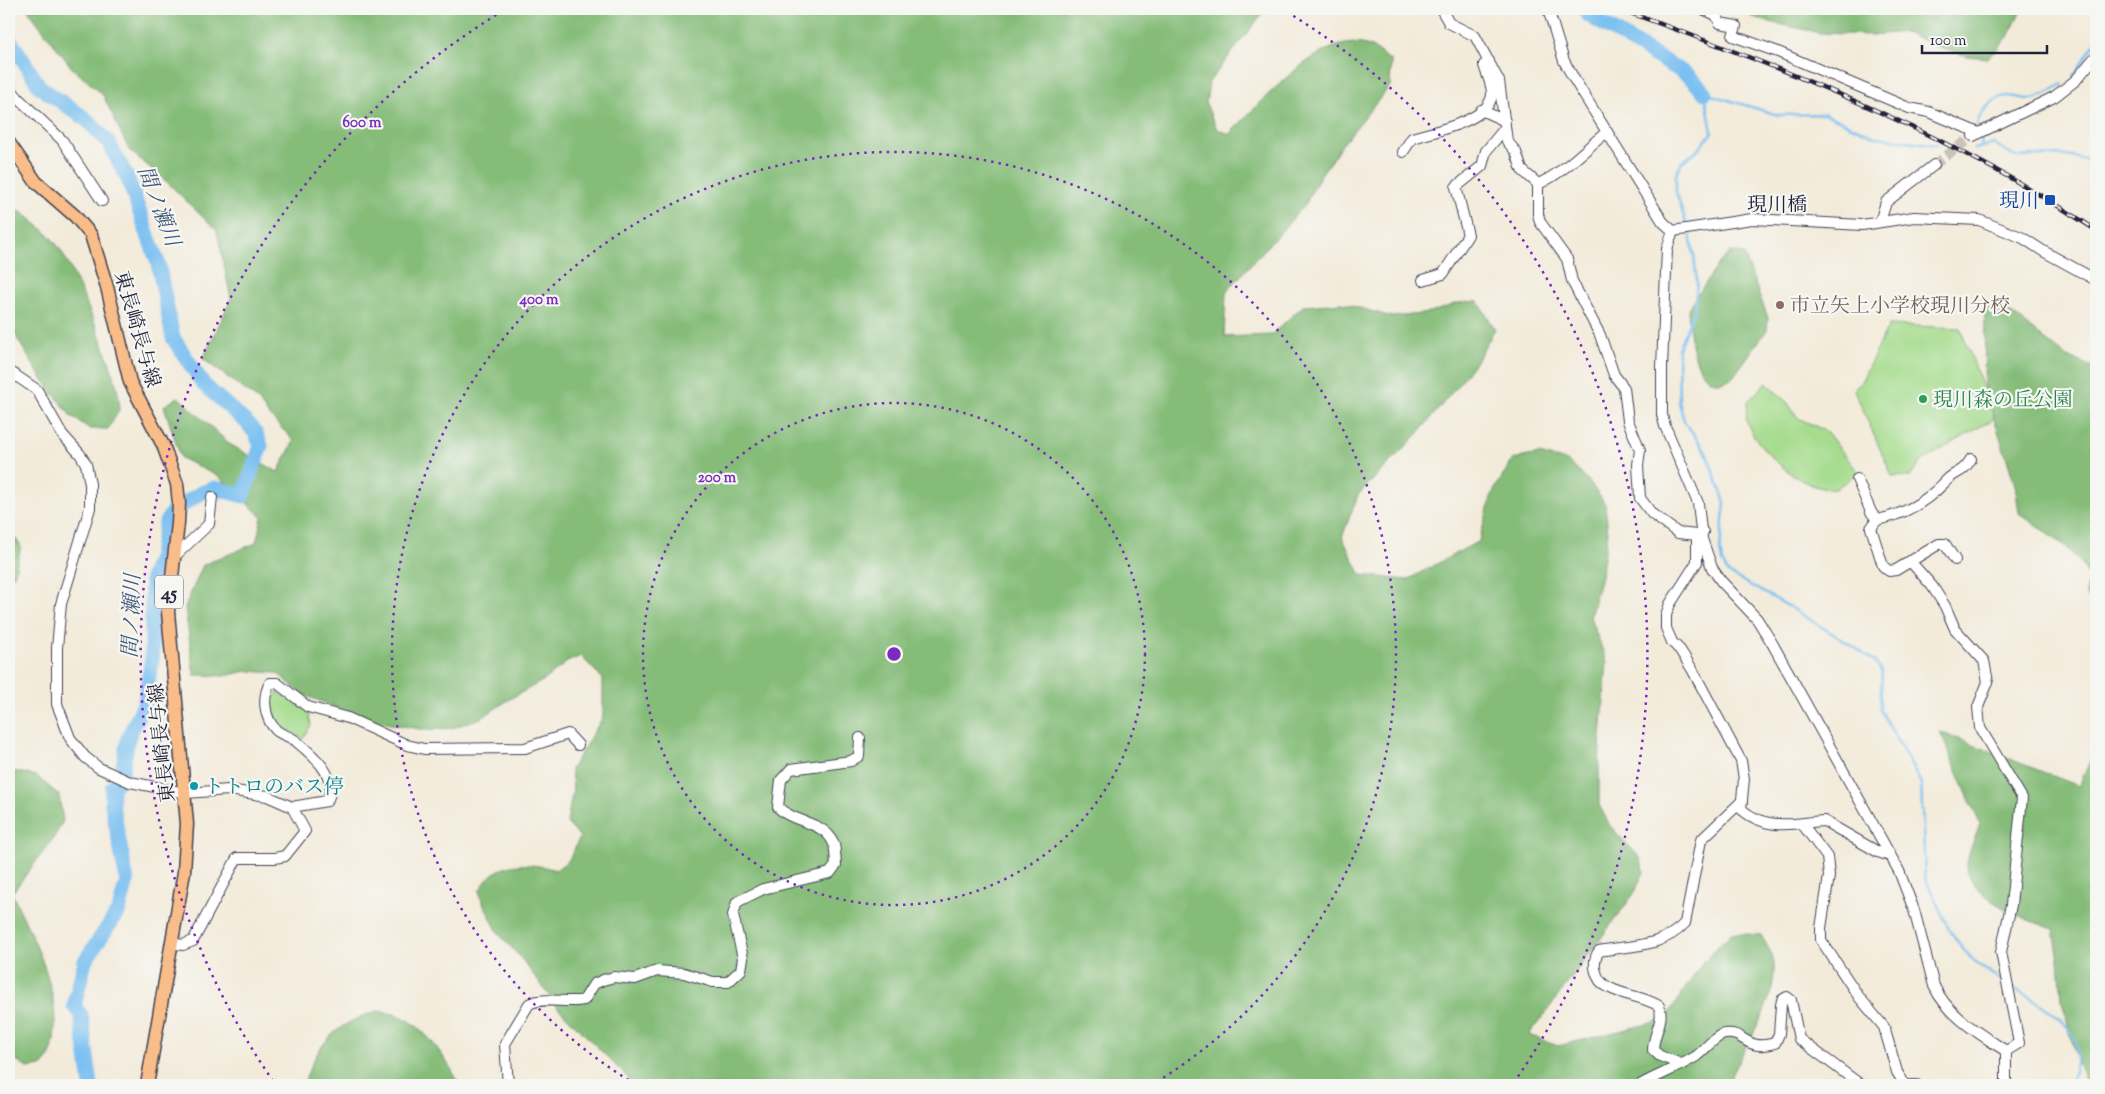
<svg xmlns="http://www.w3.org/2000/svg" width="2105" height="1094" font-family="'Sorts Mill Goudy','Noto Serif JP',serif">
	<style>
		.green { fill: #a5dc8d; stroke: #647f64 }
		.forest { fill: #84bc78; stroke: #536f5a }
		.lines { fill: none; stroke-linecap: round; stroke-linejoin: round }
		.stream { stroke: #7ac0f1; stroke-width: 2.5 }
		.river { stroke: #7ac0f1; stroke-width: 15 }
		.minor-tunnel { stroke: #c9c3ba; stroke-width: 10; stroke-dasharray: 10 5; stroke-linecap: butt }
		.minor-casing { stroke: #414053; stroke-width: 12 }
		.major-casing { stroke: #414053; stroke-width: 15 }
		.minor { stroke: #fff; stroke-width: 10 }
		.major { stroke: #f8bd88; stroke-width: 12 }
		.rail-casing { stroke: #22223b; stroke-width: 4.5 }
		.rail { stroke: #f6f6f2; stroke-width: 2.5; stroke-dasharray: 8; stroke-linecap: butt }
		.ring { fill: none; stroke: #7b2cbf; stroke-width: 2.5; stroke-dasharray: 2.5 5 }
		.transit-dot { fill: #1a4fb4; stroke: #f6f6f2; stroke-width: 2 }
		.education-dot { fill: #8d6e63; stroke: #f6f6f2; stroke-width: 2 }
		.leisure-dot { fill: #2e9e5b; stroke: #f6f6f2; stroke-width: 2 }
		.culture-dot { fill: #0f9aa8; stroke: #f6f6f2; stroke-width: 2 }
		.labels { text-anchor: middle; stroke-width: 4.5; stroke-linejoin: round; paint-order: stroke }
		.shield { fill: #f6f6f2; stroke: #626272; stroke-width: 1 }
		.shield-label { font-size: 19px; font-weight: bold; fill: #22223b }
		.transit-label { font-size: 20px; fill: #164399; stroke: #f6f6f2; text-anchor: end }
		.street-label { font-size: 20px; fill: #22223b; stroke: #f6f6f2 }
		.education-label { font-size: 20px; fill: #785e54; stroke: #f6f6f2; text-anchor: start }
		.leisure-label { font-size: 20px; fill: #27864d; stroke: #f6f6f2; text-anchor: start }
		.culture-label { font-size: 20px; fill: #0d838f; stroke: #f6f6f2; text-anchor: start }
		.water-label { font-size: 21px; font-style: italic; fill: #41597b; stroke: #f6f6f2 }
		.centre { fill: #7b2cbf; stroke: #f6f6f2; stroke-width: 2.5 }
		.ring-label { font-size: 15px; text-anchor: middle; font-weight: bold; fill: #7b2cbf; stroke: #f6f6f2; stroke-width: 4.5; stroke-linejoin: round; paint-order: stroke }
	</style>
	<rect width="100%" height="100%" fill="#f6f6f2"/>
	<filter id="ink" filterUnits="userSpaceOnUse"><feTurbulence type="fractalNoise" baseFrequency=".02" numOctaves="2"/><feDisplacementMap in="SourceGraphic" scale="10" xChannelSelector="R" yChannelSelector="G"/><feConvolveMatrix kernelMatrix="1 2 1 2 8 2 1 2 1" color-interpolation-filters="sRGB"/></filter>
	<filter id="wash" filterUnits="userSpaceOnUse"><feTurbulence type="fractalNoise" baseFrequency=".0096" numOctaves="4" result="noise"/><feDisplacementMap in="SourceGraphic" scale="20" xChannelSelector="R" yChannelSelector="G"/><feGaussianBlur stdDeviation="1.12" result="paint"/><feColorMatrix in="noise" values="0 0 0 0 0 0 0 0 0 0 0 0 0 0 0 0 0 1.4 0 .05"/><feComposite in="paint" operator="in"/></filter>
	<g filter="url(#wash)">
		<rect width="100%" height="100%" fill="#f3ebda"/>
		<!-- green -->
		<g class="green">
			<polygon points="1889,325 1960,328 1995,418 1922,461 1910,477 1892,476 1854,390 1861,382"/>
			<path d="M1766 383 1787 402 1798 418 1826 431 1858 472C1852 477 1842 486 1835 488 1805 494 1759 451 1748 425 1745 419 1747 409 1747 402Z"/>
			<polygon points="278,692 308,711 311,725 303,739 278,724 269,704"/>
		</g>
		<!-- forest -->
		<g class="forest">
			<path d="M27 9H1266L1209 82 1206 104 1217 129 1229 134C1260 105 1321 28 1369 46 1377 49 1384 57 1391 61L1390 86 1341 146 1320 176 1305 205 1226 292 1224 337 1271 335 1303 306 1342 303 1392 317 1429 313 1458 303 1478 301 1495 329 1479 357 1458 385 1417 435 1358 495 1342 537 1361 575 1407 580 1479 541 1492 494 1513 459 1539 454 1567 461 1588 480 1605 504 1608 532 1601 576 1590 617 1607 662 1599 761V805L1610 826 1640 858 1644 872 1633 895 1529 1035 1558 1046 1664 1020 1704 961 1731 933 1761 935C1765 943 1773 954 1774 963 1777 1009 1741 1044 1729 1085H632L627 1077 559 1009 521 958 499 934 484 905 479 891C483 886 488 877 494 873 512 861 536 864 556 870L569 860 580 837 567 823 573 789 571 769 603 717V679L581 656 567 662 546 679 513 697 481 718 452 728 426 730 368 720 302 694 277 673 247 671 225 676 194 675 185 607 203 565 256 543 262 517 219 477 181 458 164 406 178 397 231 445 278 472 294 441 267 413 257 399 203 359 231 299 217 231 167 182 129 150 103 95 72 68Z"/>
			<polygon points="1735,9 2022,9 2008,37 1988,58 1967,56 1939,48 1906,32 1871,35 1820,33 1760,20"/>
			<path d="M9 203C28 217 47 230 60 249 74 270 125 388 119 409 117 416 111 423 108 429H90L71 416 42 379 18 340 9 318Z"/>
			<path d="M1730 252 1744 254 1768 318 1767 330 1733 377C1694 402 1689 330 1688 309L1720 262Z"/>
			<polygon points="1991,300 2018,318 2067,357 2096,368 2096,613 2086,593 2089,578 2083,565 2061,543 2019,513 2015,485 1984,386 1985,312"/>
			<polygon points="9,530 21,546 14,575 9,579"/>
			<path d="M1940 732 2079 786 2096 748V1085H2087L2077 1060 2062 1001 2059 960 2054 929C2029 921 1966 898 1967 865 1968 852 1976 836 1980 824Z"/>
			<path d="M9 770 36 776 59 795 63 821 53 839 12 893C34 942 63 991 53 1046 52 1053 47 1060 43 1066L27 1068 9 1055Z"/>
			<path d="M378 1011C384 1012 391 1013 397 1015 424 1023 448 1062 460 1085H303C319 1042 333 1025 378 1011Z"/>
		</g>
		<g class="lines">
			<!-- stream -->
			<g class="stream">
				<polyline points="2073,76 2096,42"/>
				<path d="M1977 126C1978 113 1995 95 2009 96 2017 96 2024 100 2032 99 2043 97 2053 89 2063 84"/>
				<polyline points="1981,139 1982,147"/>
				<polyline points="1974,149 1994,144 2017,157 2060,155 2096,161"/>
				<polyline points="1687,226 1676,192 1676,175 1682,162 1700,148 1712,132 1705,93 1778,115 1825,114 1876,137 1937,145"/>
				<polyline points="1689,231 1694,255 1697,283 1694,311 1678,349 1679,402 1684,421 1705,450 1725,502 1720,549 1722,562 1728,573 1790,607 1857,649 1875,662 1882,672 1880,709 1921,783 1925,878 1949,929 1963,949 1975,962 2005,983"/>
				<path d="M2012 987C2036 1002 2079 1021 2077 1055 2077 1065 2072 1076 2069 1085"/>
			</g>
			<!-- river -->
			<g class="river">
				<polyline points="1584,9 1588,15 1689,76 1705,93"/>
				<polyline points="9,38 40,87 86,119 109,143 127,177 158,263 173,338 204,385 247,423 256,434 261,446 243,496 215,488 201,493 173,511 166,522 160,555 152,577 152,659 145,702 128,738 121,777 112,788 112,805 127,881 119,910 85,961 74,1006 81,1015 91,1085"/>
			</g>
		</g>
	</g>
	<g filter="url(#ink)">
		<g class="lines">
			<!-- minor-tunnel -->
			<polyline class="minor-tunnel" points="1934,165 1973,136"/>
			<!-- minor casing -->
			<g class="minor-casing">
				<g id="minor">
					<polyline points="1441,9 1449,23 1475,36 1499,81 1507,141 1516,152 1522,170 1538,184"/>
					<polyline points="1548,9 1564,61 1574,79 1663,222 1673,231"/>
					<polyline points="1703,9 1716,15 1720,23 1736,26 1733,36 1778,52 1909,108 1929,112 1979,133"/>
					<polyline points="9,87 18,98 62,140 102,201"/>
					<polyline points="1481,110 1505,121"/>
					<path d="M1607 132C1585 149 1562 174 1538 184V214L1540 222 1567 259 1572 281 1600 335 1614 375 1624 388 1628 421 1640 450 1638 465 1640 498 1652 514 1678 533 1697 535 1703 532"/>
					<polyline points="1973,136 2054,97 2076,80 2096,56"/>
					<path d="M1403 152 1412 138C1432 132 1489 121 1492 95 1493 86 1486 73 1484 65L1489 61"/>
					<polyline points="1880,222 1886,202 1934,165"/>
					<path d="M1673 231 1667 249 1666 272 1662 367V415L1665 426 1698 503 1702 539 1712 568 1721 581 1757 619 1772 643 1899 871 1914 910 1934 986C1947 1015 1980 1034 2006 1051V1085"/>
					<polyline points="1673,231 1752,219 1862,225 1914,217 1979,220 2023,238 2043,251 2096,280"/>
					<polyline points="1423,280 1443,274 1468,235 1456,187 1482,166 1486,151 1505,128"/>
					<path d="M9 371 37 390 62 434 80 454 86 464 90 484V508L61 604 57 648V704L70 738 85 757 99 768 130 782 185 793 229 790 267 796 292 807 327 801C340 777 313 755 296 741 290 736 281 735 276 730 264 718 262 697 270 683H277L308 707 348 718 407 745 424 749 525 748 568 734 578 745"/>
					<polyline points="1857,479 1871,512 1877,520"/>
					<path d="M1701 539 1697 538V562L1670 604 1666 615V628L1672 642 1680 650 1692 669 1741 761 1744 779 1741 809C1768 832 1793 823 1824 821L1878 852 1890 856"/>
					<polyline points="175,556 209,524 212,497"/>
					<path d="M1955 560 1945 544H1939L1896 570 1889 571 1883 566 1871 528 1877 520C1903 515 1927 501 1945 482 1954 471 1962 475 1971 459"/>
					<polyline points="1910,561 1932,586 1945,606 1955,629 1984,661 1988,682 1978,707 1980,728 2022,798 2011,905 2001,952 2019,1043 2006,1051"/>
					<polyline points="1803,825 1827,857 1829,876 1821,928 1821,940 1859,997 1884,1027 1897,1072 1905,1085"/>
					<polyline points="171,943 183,945 193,941 237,858 275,858 285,856 305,831 292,807"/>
					<path d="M1681 1064 1660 1056 1653 1050C1653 1034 1665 1020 1659 1006 1643 996 1624 996 1608 987 1595 981 1591 962 1599 951 1630 945 1662 948 1685 923L1701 840 1742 801"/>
					<path d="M508 1085 505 1044 529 1004C541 996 568 1004 584 1000L594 984 603 980 614 977 635 979 657 971 684 973 713 982H728L741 970 743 958 733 915 737 902 763 889 830 873 836 865C835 858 836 848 833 842 824 821 792 823 778 807L781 780 791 769 851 761 859 756 860 738"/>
					<path d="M1640 1085C1658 1075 1677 1068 1695 1057 1704 1051 1715 1035 1725 1034 1745 1031 1745 1052 1775 1043L1779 1034 1781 1005 1782 1000 1787 997 1791 1000 1799 1039 1861 1085"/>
					<polyline points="1905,1085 1917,1085"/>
				</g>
			</g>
			<!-- major casing -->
			<g class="major-casing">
				<polyline id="major" points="9,143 36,182 75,216 91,235 107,287 130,382 163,445 177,484 179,503 178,523 168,612 187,824 184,872 147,1085"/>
			</g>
			<!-- minor -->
			<use href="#minor" class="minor"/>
			<!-- major -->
			<use href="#major" class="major"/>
			<!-- rail casing -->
			<g class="rail-casing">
				<path id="rail" d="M1619 9C1785 68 1949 133 2096 230"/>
			</g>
			<!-- rail -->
			<use href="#rail" class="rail"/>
		</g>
	</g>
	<!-- distance rings -->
	<g class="ring">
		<circle cx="894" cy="654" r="251"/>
		<path d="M635 1084A502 502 0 1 1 1153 1084"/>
		<path d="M273 1081A753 753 0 0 1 501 12M1287 12A753 753 0 0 1 1515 1081"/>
	</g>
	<!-- markers -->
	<rect class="transit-dot" x="2044" y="194" width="12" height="12" rx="2.5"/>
	<circle class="education-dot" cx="1780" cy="305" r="5"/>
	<circle class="leisure-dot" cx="1923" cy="399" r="5"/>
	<circle class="culture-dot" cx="194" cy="786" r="5"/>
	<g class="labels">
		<!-- shield labels -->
		<rect class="shield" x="155" y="575.5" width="28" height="33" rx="4"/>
		<g class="shield-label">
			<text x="169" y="599">45</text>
		</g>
		<!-- transit labels -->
		<g class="transit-label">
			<text x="2039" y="207">現川</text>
		</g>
		<!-- street labels -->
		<g class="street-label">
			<text x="1777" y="211">現川橋</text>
			<text transform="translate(138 329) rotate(74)" y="7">東長崎長与線</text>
			<text transform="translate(161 743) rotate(-96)" y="7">東長崎長与線</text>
		</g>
		<!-- education labels -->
		<g class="education-label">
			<text x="1790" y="312">市立矢上小学校現川分校</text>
		</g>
		<!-- leisure labels -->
		<g class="leisure-label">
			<text x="1933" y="406">現川森の丘公園</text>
		</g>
		<!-- culture labels -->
		<g class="culture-label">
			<text x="204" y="793">トトロのバス停</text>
		</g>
		<!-- water labels -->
		<g class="water-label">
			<text transform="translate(159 206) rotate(69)" y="7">間ノ瀬川</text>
			<text transform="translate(131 616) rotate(-88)" y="7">間ノ瀬川</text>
		</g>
	</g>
	<circle cx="894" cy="654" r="8" class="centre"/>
	<g class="ring-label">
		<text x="362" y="127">600 m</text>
		<text x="539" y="304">400 m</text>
		<text x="717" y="482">200 m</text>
	</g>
	<!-- margin -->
	<rect width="2105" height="1094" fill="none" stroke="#f6f6f2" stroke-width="30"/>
	<!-- scale -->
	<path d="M1922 45v8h125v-8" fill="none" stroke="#22223b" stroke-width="2.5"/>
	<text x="1930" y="45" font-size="15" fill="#22223b" stroke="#f6f6f2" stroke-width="4" paint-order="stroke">100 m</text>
</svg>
